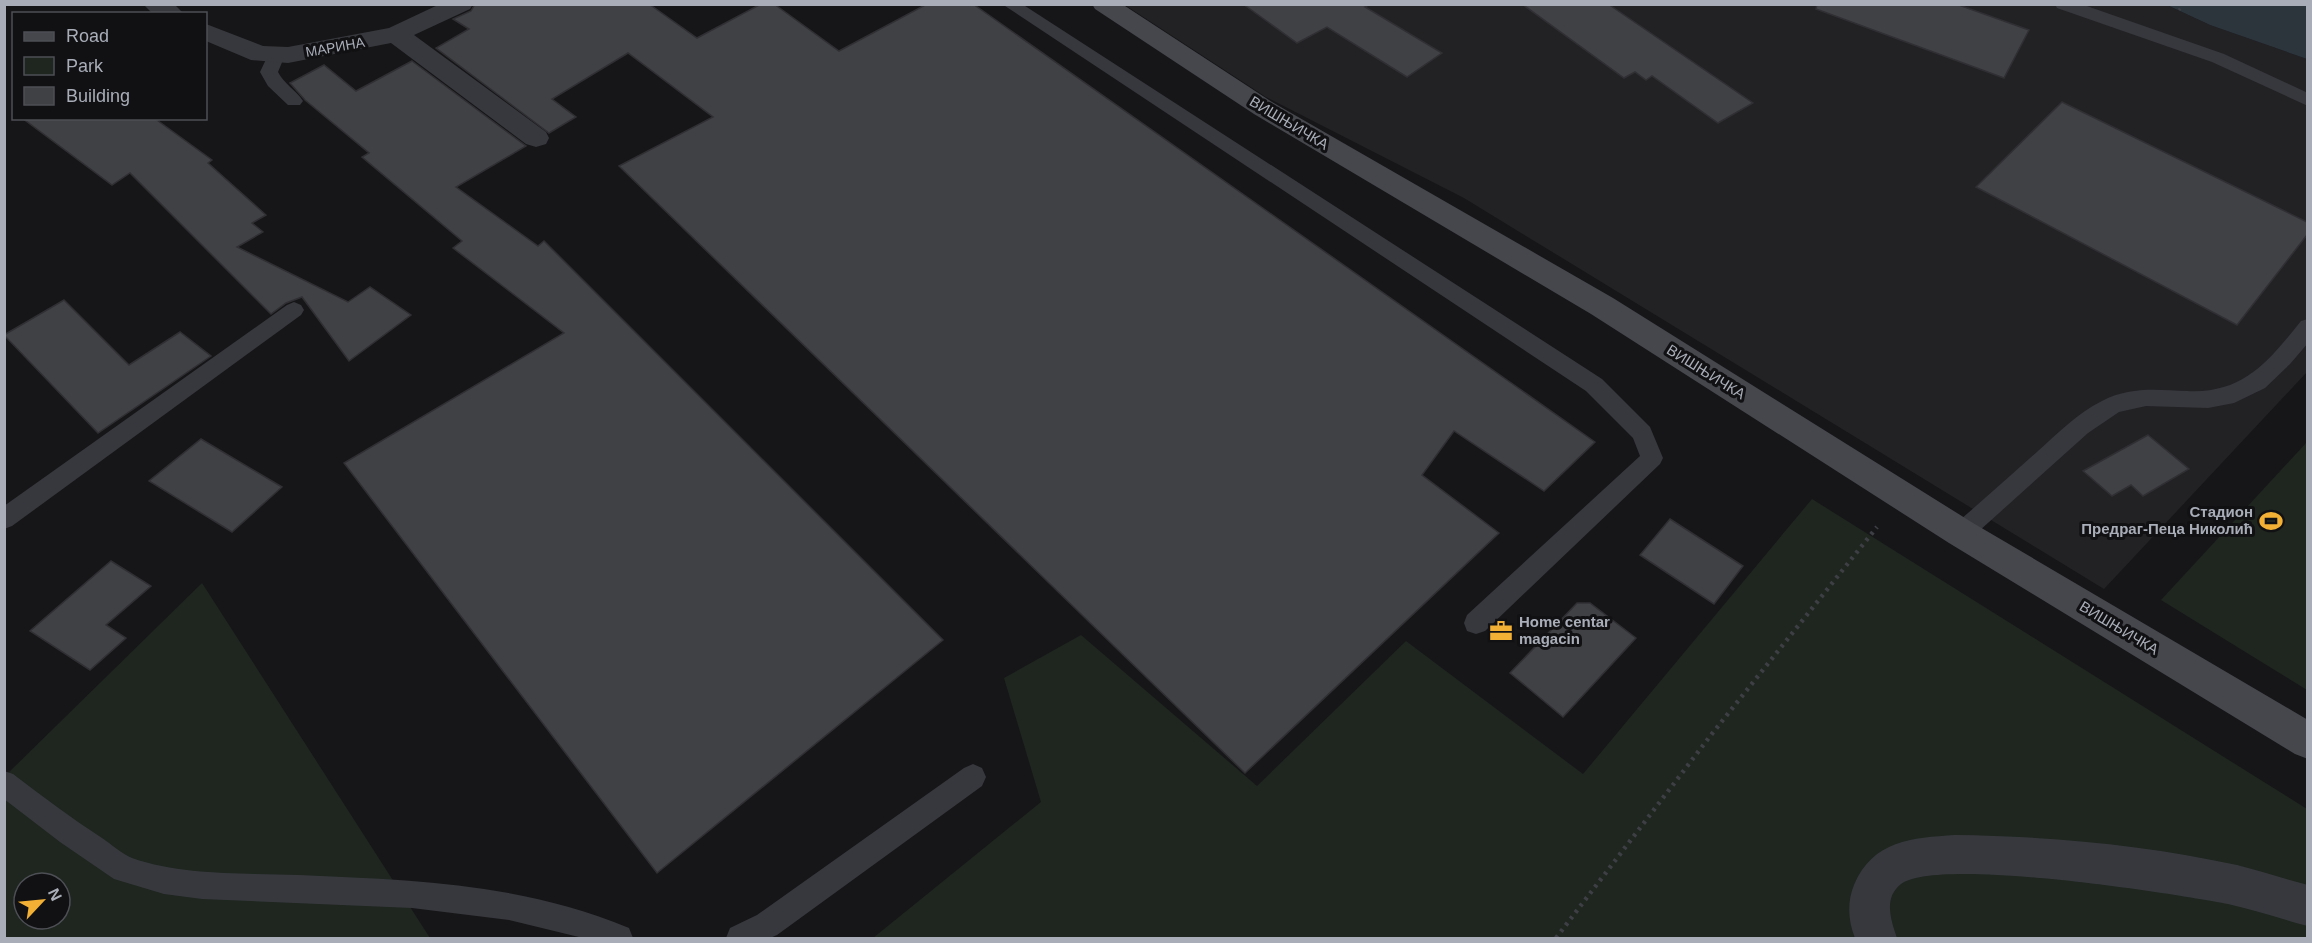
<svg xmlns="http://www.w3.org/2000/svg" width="2312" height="943" font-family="Arial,sans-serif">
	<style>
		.built { fill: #222225 }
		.green { fill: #1e261f; fill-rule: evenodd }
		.water { fill: #2c353c }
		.building { fill: #404145; stroke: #303034; stroke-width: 1.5 }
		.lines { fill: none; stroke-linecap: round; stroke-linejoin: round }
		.path-far1 { stroke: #3d3f44; stroke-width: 3; stroke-dasharray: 2 4; stroke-linecap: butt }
		.path { stroke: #3d3f44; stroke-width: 4.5; stroke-dasharray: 3 5; stroke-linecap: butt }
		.lane { fill: #37383d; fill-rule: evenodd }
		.street { fill: #37383d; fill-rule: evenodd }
		.secondary { fill: #45474d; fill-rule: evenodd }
		.labels { text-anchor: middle; stroke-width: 6; stroke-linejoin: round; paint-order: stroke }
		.far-street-label { font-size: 14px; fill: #a8adb8; stroke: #111113 }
		.street-label { font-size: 15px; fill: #a8adb8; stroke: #111113 }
		.poi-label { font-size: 15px; font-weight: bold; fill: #a8adb8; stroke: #111113; text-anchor: end }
	</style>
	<rect width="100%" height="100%" fill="#161618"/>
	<!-- built -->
	<polygon class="built" points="1125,5 2167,5 2210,25 2307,59 2307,372 2104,589 1464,198 1266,97"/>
	<!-- green -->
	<g class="green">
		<polygon points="2307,442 2307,690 2161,600"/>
		<polygon points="1812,499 2307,809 2307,938 873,938 1041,802 1004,678 1081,635 1257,786 1406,641 1583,774"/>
		<path d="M202 583 430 938H5L4 777ZM24 883H60V919H24Z"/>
	</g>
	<!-- water -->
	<polygon class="water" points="2167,5 2307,5 2307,59 2210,25"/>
	<!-- building -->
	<g class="building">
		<polygon points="475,4 649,4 697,38 761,4 774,4 839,51 927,4 973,4 1595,442 1544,491 1454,431 1422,475 1499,533 1245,773 619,166 713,117 628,53 552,99 576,117 549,133 436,48 469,29 453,19 471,11"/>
		<polygon points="1243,4 1370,4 1365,7 1442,53 1407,77 1327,27 1297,43"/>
		<polygon points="1522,4 1608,4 1753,103 1718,123 1652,76 1646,80 1635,72 1624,78"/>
		<polygon points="1817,4 1956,4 2029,30 2004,78 1816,9"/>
		<polygon points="412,61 526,146 456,187 538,246 544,241 943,640 657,873 344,463 564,333 453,248 462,241 362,157 369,153 305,100 290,83 324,65 356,91"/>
		<polygon points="2062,102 2307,222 2307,235 2237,325 1976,187"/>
		<polygon points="22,118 154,118 212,160 208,163 266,215 252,223 263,232 237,247 348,302 370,287 411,315 349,361 302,297 286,303 271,314 130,173 112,185"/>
		<polygon points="64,300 129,365 180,332 211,356 98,433 4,335"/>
		<polygon points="2148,435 2189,469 2143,496 2131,485 2112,496 2083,471"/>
		<polygon points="201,439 282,487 232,532 149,481"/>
		<polygon points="1670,519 1743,566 1714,604 1640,555"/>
		<polygon points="111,561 151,586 106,625 126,638 90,670 30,631"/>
		<polygon points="1577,603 1590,603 1636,638 1563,717 1510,673"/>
	</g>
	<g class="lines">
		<!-- path-far1 -->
		<polyline class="path-far1" points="2179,10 2184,4"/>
		<!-- path -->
		<polyline class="path" points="1556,938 1711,735 1877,527"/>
		<!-- lane -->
		<g class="lane">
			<polygon points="1002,4 1022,4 1602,379 1650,427 1663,458 1660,464 1485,631 1476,634 1467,631 1464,623 1467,615 1640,456 1633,438 1586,391"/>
			<polygon points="2055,4 2081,4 2224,54 2308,93 2308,106 2212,62 2057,8"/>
			<path d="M276 50 282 51 285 55 278 72C284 84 296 90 303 101L300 105H288L268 86 260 72 270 51Z"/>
			<polygon points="294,302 301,305 304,310 301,315 12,526 4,529 4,506 287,305"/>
			<path d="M2308 319V343L2290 364 2265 388 2234 403 2208 408 2146 406 2119 412 2088 433 1969 540 1961 543 1953 540 1949 533 1953 526C1982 501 2010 476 2038 451 2058 433 2078 413 2102 401 2131 386 2157 390 2187 391 2243 394 2268 362 2301 321Z"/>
			<polygon points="973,764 982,768 986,777 982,786 777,935 770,938 726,938 730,928 757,915 964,768"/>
			<path d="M4 771 13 774C42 796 71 818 102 838 111 844 122 854 132 858 184 876 244 873 299 875 413 880 521 883 629 928L633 938H583L509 920 412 908 202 899 164 894 114 879 60 842 4 799Z"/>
		</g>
		<!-- street -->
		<g class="street">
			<polygon points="143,4 174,4 184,14 153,14"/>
			<polygon points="440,4 473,4 470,9 414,35 546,132 549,138 546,144 536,147 526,144 391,43 288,63 251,60 206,41 206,24 263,46 288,47 389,28"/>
			<path d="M1955 835C2049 836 2145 845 2237 865 2261 871 2284 879 2308 885V926C2281 919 2255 910 2228 904 2177 894 1937 856 1901 884 1883 898 1891 920 1897 938H1855C1848 921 1847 902 1854 885 1873 840 1912 838 1955 835Z"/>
		</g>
		<!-- secondary -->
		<polygon class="secondary" points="1092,4 1122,4 1272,102 1613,298 1973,523 2308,720 2308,759 2295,754 1949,543 1591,314 1254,114 1095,9"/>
	</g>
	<!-- icons -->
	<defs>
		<g id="stadium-bare" transform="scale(1.8)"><path d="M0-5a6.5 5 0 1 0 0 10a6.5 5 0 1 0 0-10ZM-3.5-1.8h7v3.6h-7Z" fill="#f2b134" stroke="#111113" stroke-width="2.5" paint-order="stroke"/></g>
		<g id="office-bare" transform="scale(1.8)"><path d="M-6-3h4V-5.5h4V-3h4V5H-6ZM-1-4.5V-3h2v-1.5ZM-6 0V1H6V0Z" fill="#f2b134" stroke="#111113" stroke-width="2.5" paint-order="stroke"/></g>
	</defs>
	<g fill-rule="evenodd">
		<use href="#stadium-bare" x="2271" y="521"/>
		<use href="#office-bare" x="1501" y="631"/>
	</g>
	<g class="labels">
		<!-- far-street labels -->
		<g class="far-street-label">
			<text transform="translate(335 47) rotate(-10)" y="5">МАРИНА</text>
		</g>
		<!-- street labels -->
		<g class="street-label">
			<text transform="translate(1289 123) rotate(31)" y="5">ВИШЊИЧКА</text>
			<text transform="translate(1706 372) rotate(32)" y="5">ВИШЊИЧКА</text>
			<text transform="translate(2119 628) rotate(31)" y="5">ВИШЊИЧКА</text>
		</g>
		<!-- poi labels -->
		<g class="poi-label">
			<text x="2253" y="517">Стадион<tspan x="2253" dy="17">Предраг-Пеца Николић</tspan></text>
			<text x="1519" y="627" text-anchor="start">Home centar<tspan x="1519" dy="17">magacin</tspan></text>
		</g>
	</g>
	<!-- border -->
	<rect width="2312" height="943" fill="none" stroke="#a8adb8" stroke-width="12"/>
	<!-- legend -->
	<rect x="12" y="12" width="195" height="108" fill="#111113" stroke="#4d4f55" stroke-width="1.5"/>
	<rect x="24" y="32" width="30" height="9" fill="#45474d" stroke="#4d4f55" stroke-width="1.5"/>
	<text x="66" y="42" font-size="18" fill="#a8adb8">Road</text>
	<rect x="24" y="57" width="30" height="18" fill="#1e261f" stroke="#4d4f55" stroke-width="1.5"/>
	<text x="66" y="72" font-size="18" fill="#a8adb8">Park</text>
	<rect x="24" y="87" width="30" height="18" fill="#404145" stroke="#4d4f55" stroke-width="1.5"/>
	<text x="66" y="102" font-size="18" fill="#a8adb8">Building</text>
	<!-- north arrow -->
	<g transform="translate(42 901) rotate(64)"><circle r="28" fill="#111113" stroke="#4d4f55" stroke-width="1.5"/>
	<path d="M0-4.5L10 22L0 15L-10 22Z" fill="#f2b134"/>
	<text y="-9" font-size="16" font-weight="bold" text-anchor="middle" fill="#a8adb8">N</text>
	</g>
</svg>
